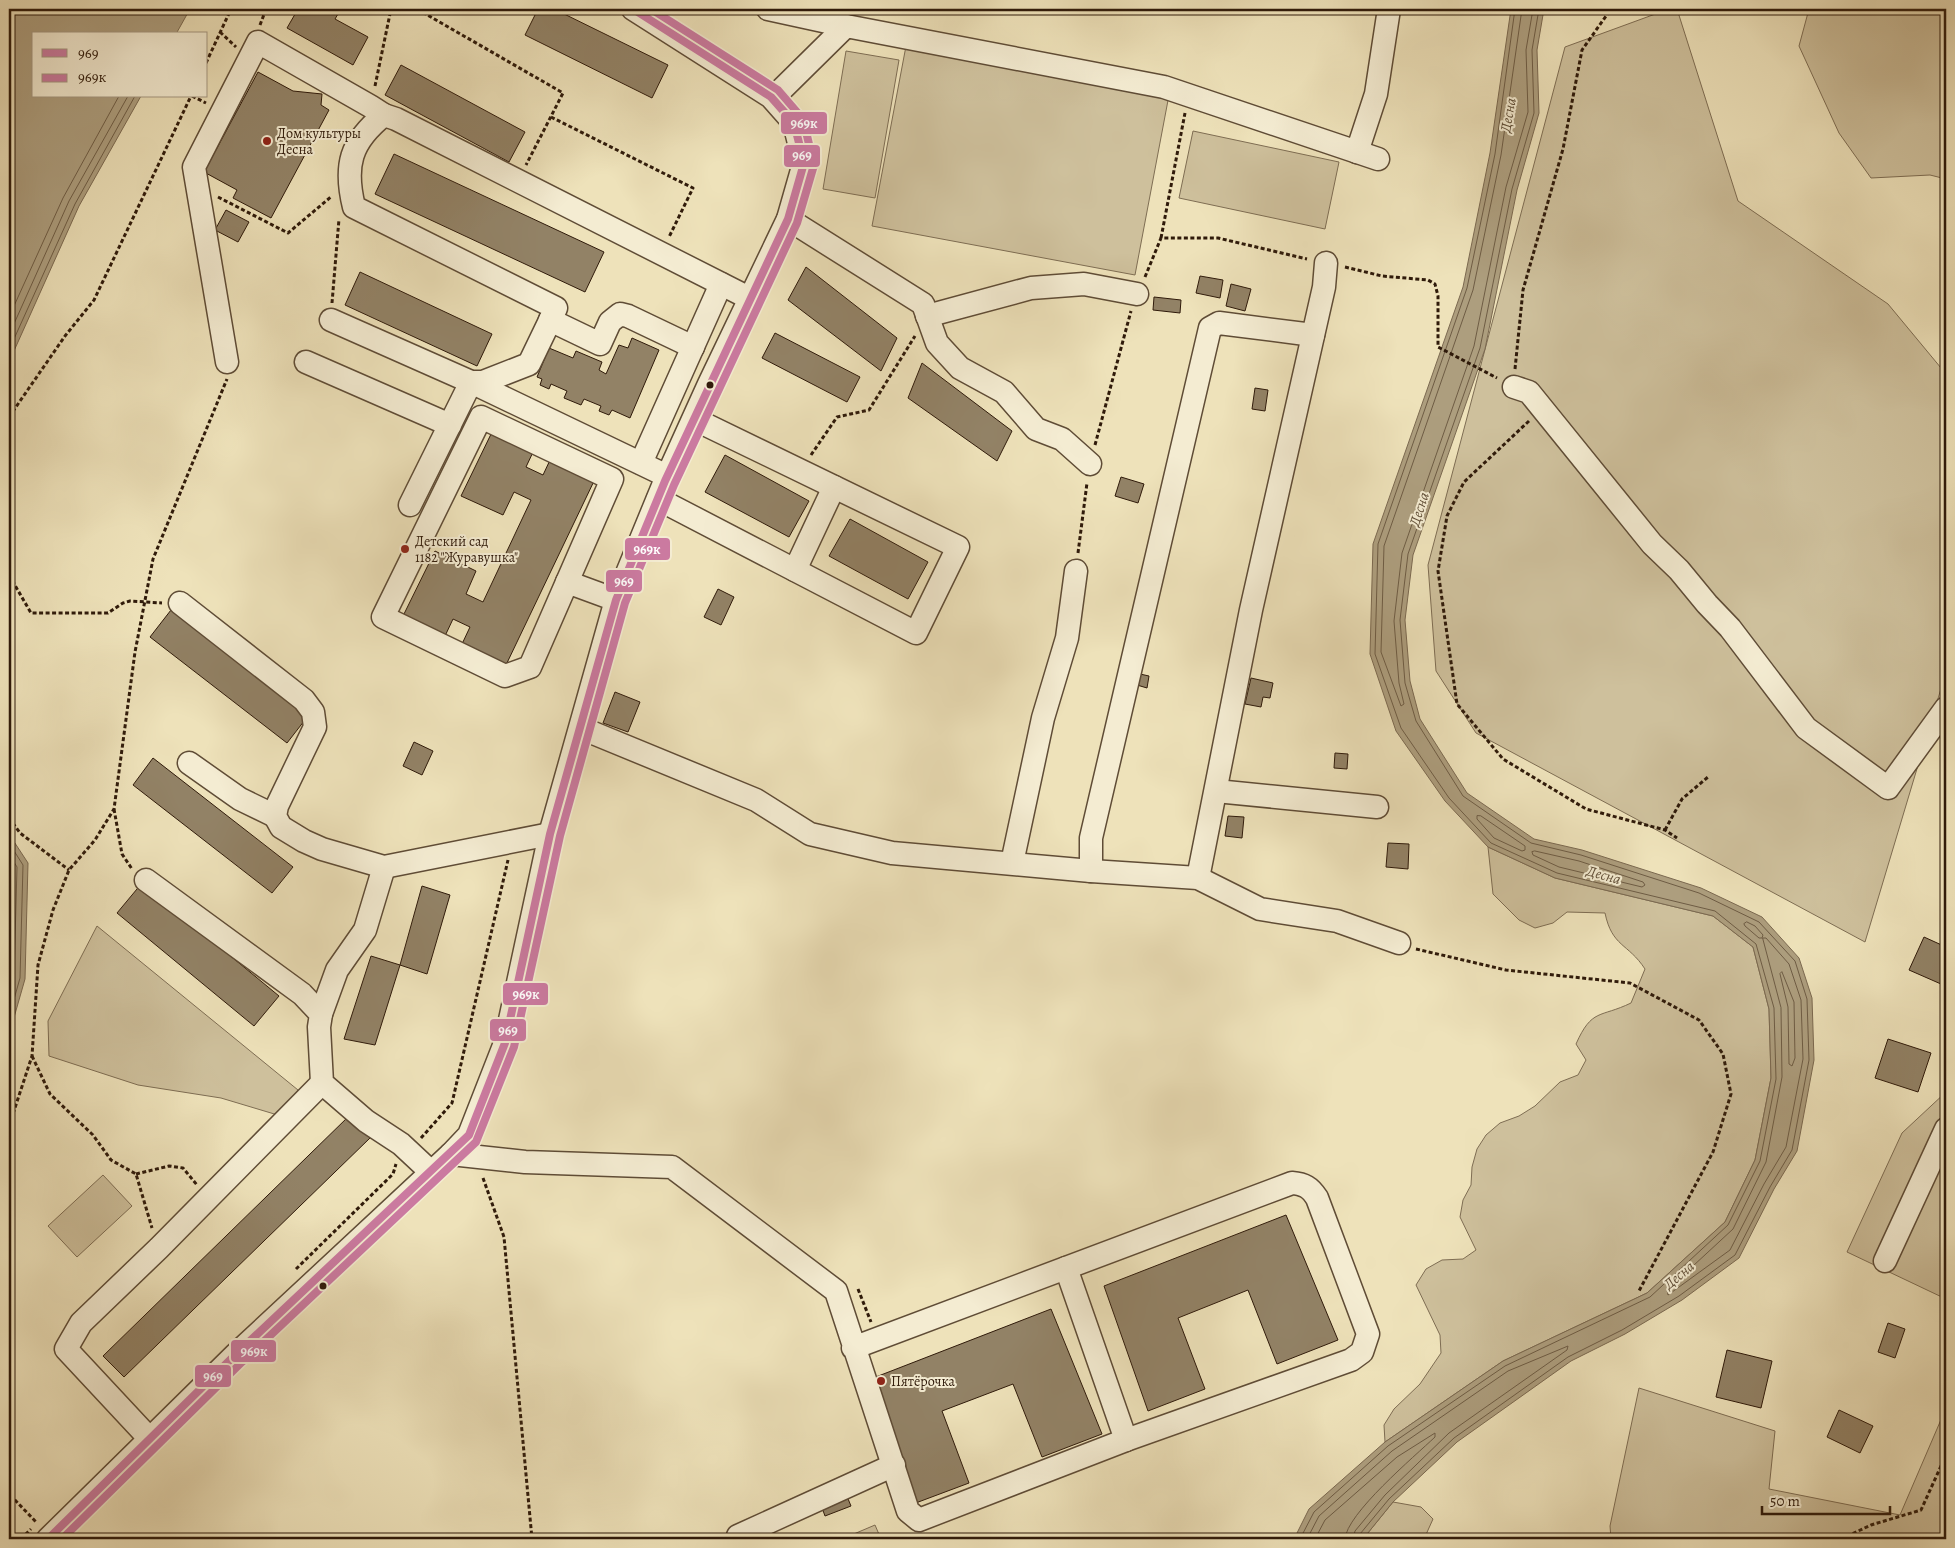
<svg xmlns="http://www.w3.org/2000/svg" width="1955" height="1548" font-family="Alegreya,serif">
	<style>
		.green { fill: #cec09c; stroke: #7e6d53 }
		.water { fill: #ad9e7e; stroke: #7b6950 }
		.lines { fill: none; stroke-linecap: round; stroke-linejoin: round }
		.shore { stroke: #6e5c44; stroke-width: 1 }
		.building { fill: #928266; stroke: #2f1a0a }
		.minor-casing { stroke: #5f4c36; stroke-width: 25 }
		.path { stroke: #2f1a0a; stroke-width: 3; stroke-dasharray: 4 2.5; stroke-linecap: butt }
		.minor { stroke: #f4ecd2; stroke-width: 22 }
		.bus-1-casing { stroke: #f4ecd2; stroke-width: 11 }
		.bus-2-casing { stroke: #f4ecd2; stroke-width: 11 }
		.bus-1 { stroke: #cb7aa0; stroke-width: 8 }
		.bus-2 { stroke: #cb7aa0; stroke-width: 8 }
		.poi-dot { fill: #8f2418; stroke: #f4ecd2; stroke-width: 2 }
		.bus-dot { fill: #2f1a0a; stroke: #f4ecd2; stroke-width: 2 }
		.labels { text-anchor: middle; stroke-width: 4; stroke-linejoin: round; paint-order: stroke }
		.poi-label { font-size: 14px; fill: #2f1a0a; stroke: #f4ecd2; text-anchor: start }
		.water-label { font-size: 15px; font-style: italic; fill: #614f38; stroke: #f4ecd2 }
		.line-badge { stroke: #f4ecd2; stroke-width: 2 }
		.badge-label { font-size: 14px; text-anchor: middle; font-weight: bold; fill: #fff }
	</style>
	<rect width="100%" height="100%" fill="#eee2ba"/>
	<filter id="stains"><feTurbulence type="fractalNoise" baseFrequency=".004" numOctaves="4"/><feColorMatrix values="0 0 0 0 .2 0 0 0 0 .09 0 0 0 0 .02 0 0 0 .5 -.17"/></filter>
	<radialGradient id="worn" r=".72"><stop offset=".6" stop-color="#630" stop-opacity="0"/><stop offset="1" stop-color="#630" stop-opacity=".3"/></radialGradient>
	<!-- green -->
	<g class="green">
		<polygon points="1669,9 1677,9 1738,201 1888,304 1946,374 1946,672 1865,942 1476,733 1436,671 1428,565 1565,47"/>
		<polygon points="1809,9 1946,9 1946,179 1930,175 1871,178 1839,133 1799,46"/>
		<polygon points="906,46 1169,95 1135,275 872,226"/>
		<polygon points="846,51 899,60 875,198 823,189"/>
		<polygon points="1193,131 1339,162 1325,229 1179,198"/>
		<path d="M1488 847 1555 878 1713 916 1753 947 1769 1009 1771 1078 1755 1160 1725 1222 1647 1293 1503 1361 1385 1442 1384 1425 1394 1409 1420 1384 1441 1353 1440 1335 1416 1285 1426 1269 1442 1260 1463 1259 1476 1250 1460 1217 1463 1200 1471 1185 1472 1167 1477 1149 1486 1135 1500 1123 1519 1116 1535 1106 1560 1082 1578 1075 1586 1060 1576 1044C1592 1008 1600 1018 1631 1003L1645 969C1628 943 1612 947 1605 913L1567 912 1553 923 1535 928 1519 920 1493 894Z"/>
		<polygon points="97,926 298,1090 281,1116 221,1098 138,1085 49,1056 48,1021"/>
		<polygon points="1946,1092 1946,1299 1847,1252 1902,1133"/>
		<polygon points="103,1175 132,1206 77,1257 48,1226"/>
		<polygon points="1639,1388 1775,1431 1769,1489 1900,1515 1946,1408 1946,1539 1611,1539 1610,1526"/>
		<polygon points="1393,1502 1421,1507 1433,1519 1424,1539 1363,1539"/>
		<polygon points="875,1525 881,1539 842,1539"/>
	</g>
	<!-- water -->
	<g class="water">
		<polygon points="17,9 190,9 176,34 34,34 34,96 141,96 79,206 9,362 9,28"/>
		<polygon points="1511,9 1544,9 1537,50 1539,113 1517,190 1485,349 1413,555 1405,620 1410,681 1420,719 1467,793 1534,839 1582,850 1701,888 1762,917 1799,958 1812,998 1814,1060 1797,1151 1774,1189 1739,1258 1682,1300 1625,1334 1571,1361 1457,1442 1393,1502 1363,1539 1294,1539 1309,1509 1385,1442 1503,1361 1647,1293 1725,1222 1755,1160 1771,1078 1769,1009 1753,947 1713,916 1555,878 1488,847 1445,801 1396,731 1370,654 1373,544 1463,287 1490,153"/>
		<polygon points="9,834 28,863 25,979 9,1035"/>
	</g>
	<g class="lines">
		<!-- shore -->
		<g class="shore">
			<polyline points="1522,9 1501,155 1473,290 1384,546 1381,652 1401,706 1404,704 1399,683 1394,621 1402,553 1474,346 1506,187 1528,112 1526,50 1533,9"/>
			<polyline points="9,317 63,198 119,96"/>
			<polyline points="9,335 69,201 128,96"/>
			<polyline points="9,350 75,204 135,96"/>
			<polygon points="1481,816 1525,846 1525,850 1522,851 1494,838 1477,819 1477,816"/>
			<polyline points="9,843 23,865 20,978 9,1017"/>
			<polygon points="1535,851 1579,861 1643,882 1645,885 1642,887 1559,867 1533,855 1532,852"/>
			<polyline points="9,854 17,867 14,977 9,994"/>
			<polygon points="1747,922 1755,926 1763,935 1762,938 1759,938 1745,926 1744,924"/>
			<polygon points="1763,938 1766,938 1789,964 1801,1000 1803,1059 1786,1147 1764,1184 1730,1250 1668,1295 1667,1290 1733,1229 1766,1162 1782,1077 1781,1008"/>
			<polygon points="1782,972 1794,1002 1795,1058 1792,1066 1789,1064 1788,1007 1780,974"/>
			<polyline points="1300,1539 1314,1512 1388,1446 1505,1366 1650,1297 1728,1225 1760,1161 1776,1079 1774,1008 1756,944 1715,911 1557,873 1491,843 1449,798 1401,728 1375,654 1378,544 1467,288 1495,154 1515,9"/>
			<polyline points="1307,1539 1319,1516 1392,1451 1508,1371 1568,1346 1567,1350 1449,1433 1385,1495 1355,1531 1353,1539"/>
			<path d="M1315 1539 1325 1520 1397 1457 1435 1433V1437C1415 1456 1346 1514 1345 1539"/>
			<polyline points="1359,1539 1360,1534 1389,1499 1454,1438 1568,1357 1622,1330 1679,1296 1735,1255 1770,1187 1792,1150 1809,1060 1807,999 1795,961 1759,922 1699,893 1581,855 1531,843 1463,796 1416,721 1405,683 1400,620 1408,554 1480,348 1512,189 1534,113 1532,50 1539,9"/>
		</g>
	</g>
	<!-- building -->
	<g class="building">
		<polygon points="298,9 341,9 335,19 368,37 353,65 287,28"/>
		<polygon points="538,9 554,9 668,65 652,98 525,35"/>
		<polygon points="401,65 525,132 509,162 385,95"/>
		<polygon points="258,72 293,91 322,94 321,105 329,110 271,218 233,198 237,190 204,172"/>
		<polygon points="394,154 604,252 585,292 375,194"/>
		<polygon points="226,210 249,222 238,242 215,230"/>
		<polygon points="806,267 897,338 881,371 788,300"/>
		<polygon points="360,272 492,334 477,366 345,305"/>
		<polygon points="1200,276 1223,280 1220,298 1196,293"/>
		<polygon points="1231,284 1251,289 1245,311 1226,306"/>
		<polygon points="1154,297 1181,300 1180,313 1153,310"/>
		<polygon points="775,333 860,377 847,402 762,358"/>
		<polygon points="632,338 659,350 630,418 612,410 609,415 599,411 601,406 584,399 581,405 564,398 567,391 551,384 549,389 540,385 542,379 537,377 549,348 573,358 576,351 602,362 599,370 606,374 619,345 628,348"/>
		<polygon points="922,363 1012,431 997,461 908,398"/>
		<polygon points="1255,388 1268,390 1265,411 1252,409"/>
		<polygon points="493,430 534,450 526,467 543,475 551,458 595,479 506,665 462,644 470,627 453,619 445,636 403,616 435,551 476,571 466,594 483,602 531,500 514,492 503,515 461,496"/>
		<polygon points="725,455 809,501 789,537 705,492"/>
		<polygon points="1121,477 1144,484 1138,503 1115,496"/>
		<polygon points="850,519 928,562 908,599 829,556"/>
		<polygon points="718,589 734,597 721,625 704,617"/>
		<polygon points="171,610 308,716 287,743 150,637"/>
		<polygon points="1140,674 1149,676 1147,688 1137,685"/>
		<polygon points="1251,678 1273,683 1270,698 1263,697 1261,707 1245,704"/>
		<polygon points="615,692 640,702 628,732 603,723"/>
		<polygon points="414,742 433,751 422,775 403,766"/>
		<polygon points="1335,753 1348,754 1347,769 1334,768"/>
		<polygon points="153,758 293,867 272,893 133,785"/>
		<polygon points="1228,816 1244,817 1242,838 1225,836"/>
		<polygon points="1388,843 1409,844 1408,869 1386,867"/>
		<polygon points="142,883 279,996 254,1026 117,913"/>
		<polygon points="422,886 450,895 427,974 400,965"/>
		<polygon points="1924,937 1946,947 1946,973 1941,984 1909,970"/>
		<polygon points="371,956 400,965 375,1045 344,1039"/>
		<polygon points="1888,1039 1931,1053 1918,1092 1875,1078"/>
		<polygon points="349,1116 370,1138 124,1377 103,1356"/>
		<polygon points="1286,1215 1338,1340 1277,1364 1248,1290 1178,1318 1205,1389 1148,1411 1104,1286"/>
		<polygon points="1051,1309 1102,1434 1042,1457 1013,1384 942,1411 969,1483 913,1504 868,1380"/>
		<polygon points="1888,1323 1905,1329 1895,1358 1878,1352"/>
		<polygon points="1727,1350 1772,1361 1761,1408 1716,1397"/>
		<polygon points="1839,1410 1873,1426 1860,1453 1827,1437"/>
		<polygon points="846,1494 851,1506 825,1516 821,1505"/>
	</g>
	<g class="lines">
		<!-- minor casing -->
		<g class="minor-casing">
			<g id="minor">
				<polyline points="768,9 846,26"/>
				<polyline points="773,98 846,26 1164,87 1378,159"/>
				<polyline points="1357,152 1376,94 1389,9"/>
				<polyline points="788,219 923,304 937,343 960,368 1004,392 1036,429 1062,439 1090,464"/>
				<polyline points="927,316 1031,288 1084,284 1137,294"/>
				<path d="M331 320 471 382H483L529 364 556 308 354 207C344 166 350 142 384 115L396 119 749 298"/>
				<polyline points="550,320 600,344 610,322 620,314 628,316 693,347"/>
				<polyline points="227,362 194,167 258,42 370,106 384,115"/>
				<polyline points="306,362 450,425"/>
				<polyline points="1514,387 1529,392 1652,544 1679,570 1707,604 1730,628 1806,728 1888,788 1946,708"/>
				<polygon points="481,417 612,479 530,667 505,676 383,617"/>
				<polyline points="641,463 721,284"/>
				<polyline points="658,499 916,633 958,547 694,419"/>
				<polyline points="410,505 471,382 667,476"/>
				<polyline points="795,570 834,487"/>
				<polyline points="567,582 616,600"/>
				<polyline points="180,603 304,700 313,712 315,727 277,806 275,816 281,827 304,841 322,849 384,867 550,834"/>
				<polyline points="581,728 756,800 810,834 892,853 1091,871 1198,878 1260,909 1337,921 1399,943"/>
				<polyline points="189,763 240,799 275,816"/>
				<polyline points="1216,791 1377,807"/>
				<polyline points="1012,863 1043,718 1067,638 1076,571"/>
				<polyline points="1091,871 1091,838 1210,328 1219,323 1313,335"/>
				<polyline points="1198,878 1251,610 1324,287 1326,263"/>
				<polyline points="146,880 302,994 321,1014 319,1027 322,1083 366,1121 401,1144 431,1172"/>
				<polyline points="321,1014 337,970 365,930 384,867"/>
				<path d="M451 1154 525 1162 672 1167 836 1291 908 1511 919 1520 1126 1440 1351 1360 1362 1352 1368 1334 1317 1198C1310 1187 1304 1184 1292 1183L853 1348"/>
				<polyline points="1885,1261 1946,1129"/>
				<polyline points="1066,1268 1126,1440"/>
				<polyline points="149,1438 66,1349 81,1323 159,1248 322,1083"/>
				<polyline points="738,1536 894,1465"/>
				<polyline points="48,1539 235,1355 451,1154 469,1135 505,1043 550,834 616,600 665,481 709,384 788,219 804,163 794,123 771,97 633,9"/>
			</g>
		</g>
		<!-- path -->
		<g class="path">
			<polyline points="417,9 563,93 526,165"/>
			<polyline points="260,25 266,9"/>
			<polyline points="220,32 236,47"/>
			<polyline points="206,63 231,9"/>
			<polyline points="375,86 391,9"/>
			<polyline points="192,96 206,103"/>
			<polyline points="551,117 693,188 669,237"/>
			<polyline points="218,197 288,233 332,196"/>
			<polyline points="1161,238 1185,113"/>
			<polyline points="1345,267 1382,276 1428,280 1435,284 1438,296 1438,347 1497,378"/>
			<polyline points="1145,277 1161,238 1218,238 1307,259"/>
			<polyline points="332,303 339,219"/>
			<polyline points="1515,369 1523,290 1563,149 1582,50 1611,9"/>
			<polyline points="9,417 65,336 94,300 191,96"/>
			<polyline points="1529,421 1464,482 1447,516 1438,571 1457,704 1503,759 1586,809 1665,830 1677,838"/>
			<polyline points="1095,445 1131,311"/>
			<polyline points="811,455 837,417 869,410 915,336"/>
			<polyline points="1078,553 1087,483"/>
			<polyline points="9,575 31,613 108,613 123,603 130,601 162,603"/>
			<polyline points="114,809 122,854 132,869"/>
			<polyline points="9,818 20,833 69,870"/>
			<polyline points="1665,830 1682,799 1708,777"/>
			<polyline points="1416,949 1506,970 1630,983 1699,1020 1723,1054 1731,1094 1713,1152 1639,1291"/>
			<polyline points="32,1056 50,1094 93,1135 111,1160 136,1174 152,1228"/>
			<polyline points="9,1126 32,1056 38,965 53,910 69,870 95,840 114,809 135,652 153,559 227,379"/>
			<polyline points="421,1138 452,1103 508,860"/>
			<polyline points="136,1174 169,1166 183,1168 197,1185"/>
			<polyline points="483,1178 504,1237 532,1539"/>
			<polyline points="296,1269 393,1174 396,1164"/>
			<polyline points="858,1289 871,1322"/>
			<polyline points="9,1497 14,1499 37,1523"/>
			<polyline points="21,1539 31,1529"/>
			<polyline points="1841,1539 1871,1525 1921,1510 1946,1455"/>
		</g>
		<!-- minor -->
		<use href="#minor" class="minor"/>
		<!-- bus-1 casing -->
		<g class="bus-1-casing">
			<polyline id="bus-1" points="48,1539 235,1355 469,1135 505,1043 550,834 616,600 665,481 788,219 804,163 794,123 771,97 633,9"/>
		</g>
		<!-- bus-2 casing -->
		<g class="bus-2-casing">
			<polyline id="bus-2" points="62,1539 242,1362 476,1142 514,1047 560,836 625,603 674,485 797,223 814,165 803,119 778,90 651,9"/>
		</g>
		<!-- bus-1 -->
		<use href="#bus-1" class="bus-1"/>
		<!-- bus-2 -->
		<use href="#bus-2" class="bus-2"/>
	</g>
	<!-- markers -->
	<g class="poi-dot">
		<circle cx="267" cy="141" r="5"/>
		<circle cx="405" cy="549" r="5"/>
		<circle cx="881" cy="1381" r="5"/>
	</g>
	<g class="bus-dot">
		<circle cx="710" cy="385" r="4.5"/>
		<circle cx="323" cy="1286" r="4.5"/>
	</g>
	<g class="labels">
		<!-- poi labels -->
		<g class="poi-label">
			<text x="277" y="138">Дом культуры<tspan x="277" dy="16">Десна</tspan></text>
			<text x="415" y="546">Детский сад<tspan x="415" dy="16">1182 "Журавушка"</tspan></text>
			<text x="891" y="1386">Пятёрочка</text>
		</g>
		<!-- water labels -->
		<g class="water-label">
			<text transform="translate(1508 115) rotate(-80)" y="5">Десна</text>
			<text transform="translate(1419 509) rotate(-72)" y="5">Десна</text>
			<text transform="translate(1604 875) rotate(16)" y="5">Десна</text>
			<text transform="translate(1679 1275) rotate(-40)" y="5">Десна</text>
		</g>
	</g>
	<g class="line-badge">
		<rect x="780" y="111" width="48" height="24" rx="5" fill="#cb7aa0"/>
		<rect x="783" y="144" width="38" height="24" rx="5" fill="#cb7aa0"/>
		<rect x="624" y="537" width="47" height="24" rx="5" fill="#cb7aa0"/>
		<rect x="605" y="569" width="38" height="24" rx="5" fill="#cb7aa0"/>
		<rect x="502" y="982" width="47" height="24" rx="5" fill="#cb7aa0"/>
		<rect x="489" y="1018" width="38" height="24" rx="5" fill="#cb7aa0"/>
		<rect x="230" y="1339" width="47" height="24" rx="5" fill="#cb7aa0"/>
		<rect x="194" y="1364" width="38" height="24" rx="5" fill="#cb7aa0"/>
	</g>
	<g class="badge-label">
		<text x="804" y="128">969к</text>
		<text x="802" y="160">969</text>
		<text x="647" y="554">969к</text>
		<text x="624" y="586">969</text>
		<text x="526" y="999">969к</text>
		<text x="508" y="1035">969</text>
		<text x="254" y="1356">969к</text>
		<text x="213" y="1381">969</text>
	</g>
	<!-- margin -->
	<rect width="1955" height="1548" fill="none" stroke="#eee2ba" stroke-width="30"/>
	<rect x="10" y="10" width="1935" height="1528" fill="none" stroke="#2f1a0a" stroke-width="2.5"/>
	<rect x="15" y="15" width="1925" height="1518" fill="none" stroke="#2f1a0a"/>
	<!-- legend -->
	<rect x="32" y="32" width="175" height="65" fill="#f4ecd2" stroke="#a59882"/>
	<rect x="42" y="49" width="25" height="8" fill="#cb7aa0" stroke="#a59882"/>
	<text x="78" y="58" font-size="15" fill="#2f1a0a">969</text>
	<rect x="42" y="74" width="25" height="8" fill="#cb7aa0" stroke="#a59882"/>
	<text x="78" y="82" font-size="15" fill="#2f1a0a">969к</text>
	<!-- scale -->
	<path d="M1762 1506v8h128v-8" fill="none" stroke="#2f1a0a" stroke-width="2.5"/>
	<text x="1770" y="1506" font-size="15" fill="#2f1a0a" stroke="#f4ecd2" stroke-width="4" paint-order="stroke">50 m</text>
	<rect width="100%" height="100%" filter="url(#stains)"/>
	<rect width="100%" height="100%" fill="url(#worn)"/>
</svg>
